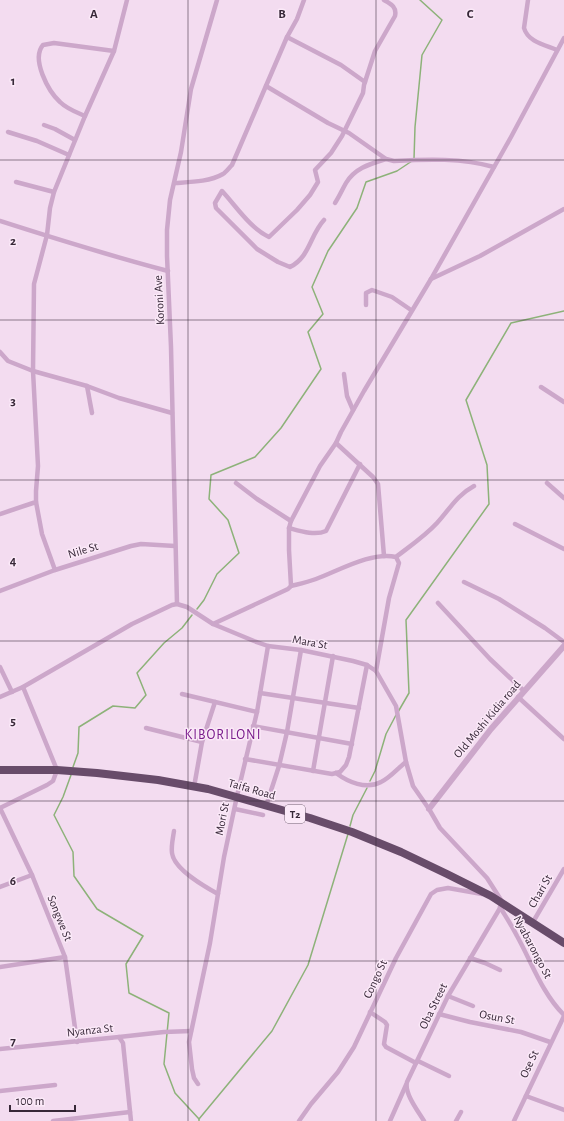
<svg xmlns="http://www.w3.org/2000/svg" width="564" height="1121" font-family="'Alegreya Sans',sans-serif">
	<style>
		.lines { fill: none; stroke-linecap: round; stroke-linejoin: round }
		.stream { stroke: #8db279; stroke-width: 1.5 }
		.minor { stroke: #cca7ca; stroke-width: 4.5 }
		.tertiary { stroke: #cca7ca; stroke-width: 6 }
		.trunk { stroke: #684c6a; stroke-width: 8 }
		.grid { fill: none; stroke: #372838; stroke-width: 1; stroke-opacity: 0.55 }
		.labels { text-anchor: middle; stroke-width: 3; stroke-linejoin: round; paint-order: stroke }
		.shield { fill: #fbe9f8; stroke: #726272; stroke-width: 1 }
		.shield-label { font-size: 11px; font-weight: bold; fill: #372838 }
		.street-label { font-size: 12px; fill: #372838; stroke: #fbe9f8 }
		.quarter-label { font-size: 14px; letter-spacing: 1px; fill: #7a1d8c; stroke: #fbe9f8 }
		.grid-label { font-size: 13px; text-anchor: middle; font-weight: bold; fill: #372838; stroke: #fbe9f8; stroke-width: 3; stroke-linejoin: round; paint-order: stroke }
	</style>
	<rect width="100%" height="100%" fill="#f3dcf0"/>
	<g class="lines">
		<!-- stream -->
		<g class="stream">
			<polyline points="414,159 415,127 422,55 442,20 420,0"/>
			<polyline points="197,609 204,600 217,574 239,553 228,520 209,499 211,475 255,457 281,428 321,369 308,332 323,314 312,287 328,251 357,208 366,182 397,171 412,161"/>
			<polyline points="398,712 409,693 406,620 489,504 487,465 466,400 511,323 564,311"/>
			<polyline points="73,767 78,753 79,727 113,706 135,708 146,695 137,673 164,643 182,628 192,615"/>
			<polyline points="71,775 63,797 54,815 73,852 74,876 97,909 143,936 126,964 129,993 169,1013 164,1064 175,1093 199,1119"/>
			<polyline points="370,781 375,771 386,734 396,715"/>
			<polyline points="350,826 353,815 367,788"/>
			<polyline points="199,1121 199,1119 272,1031 308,965 348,834"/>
		</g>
		<!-- minor -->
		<g class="minor">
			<path d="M528 0 524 28C528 42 545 45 557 50"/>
			<polyline points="287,37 341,65 365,82"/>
			<path d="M266 86 328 123 349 133 386 159 394 161C428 159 462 158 494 167"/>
			<path d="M85 116C76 112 67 109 60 102 48 91 31 59 43 45L54 43 114 51"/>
			<polyline points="44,125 55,129 75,140"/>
			<polyline points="8,132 37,141 69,155"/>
			<polyline points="16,182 54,192"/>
			<path d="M175 183C190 182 209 182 223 174 226 172 229 168 232 165L287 37 297 19 304 0"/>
			<path d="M335 203C339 197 342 190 346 183 355 168 370 164 386 159"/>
			<path d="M324 220C310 235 310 257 290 267L278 262 257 249 216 208 215 203 222 191C236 206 250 228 269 237L297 210 310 195 318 182 315 170 331 153 342 136 363 93 364 85 375 51 395 16C397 7 391 4 384 0"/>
			<path d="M0 221C56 239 111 256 168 271"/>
			<polyline points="431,279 480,256 564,209"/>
			<polyline points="366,305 366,293 372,290 392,297 411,310"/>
			<polyline points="0,352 8,361 33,371 87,386 119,398 172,413"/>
			<polyline points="344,374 347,396 353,410"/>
			<polyline points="87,386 92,413"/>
			<polyline points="541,387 564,402"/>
			<polyline points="336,443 373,477 378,484 384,556"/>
			<polyline points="236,483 257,499 291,521"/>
			<polyline points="547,483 564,498"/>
			<polyline points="36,502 42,534 55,570"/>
			<polyline points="0,514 36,502 36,491 38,466 33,371 34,284 47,235 50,208 54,192 85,116 114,51 127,0"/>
			<polyline points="515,524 564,549"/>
			<path d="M289 528C300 531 315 536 326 531L360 464"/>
			<path d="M396 557C410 546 425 536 437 523 449 510 457 495 474 486"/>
			<polyline points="464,582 499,599 545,628 564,642"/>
			<path d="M291 586C299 584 308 582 316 579 338 571 372 551 396 557L399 563 389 598 376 671"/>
			<polyline points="0,591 55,570 131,546 141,544 175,546"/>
			<polyline points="438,603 490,659 524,691"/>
			<polyline points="177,604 171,347 167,256 167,230 170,200 181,152 191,89 217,0"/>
			<polyline points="213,624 288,589 291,586 289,550 289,528 291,521 320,466 336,443 341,432 364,391 431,279 511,137 564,38"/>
			<polyline points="0,667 12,692"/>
			<polyline points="260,693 359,708"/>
			<polyline points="182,694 257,712"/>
			<path d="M0 697 23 687 132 624 172 605 177 604 187 607 213 624 254 641 268 646 301 650 353 661 367 665 376 671 396 706 406 762 413 786 429 809 440 828 487 878 503 903 448 996 407 1082C404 1093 418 1111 424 1121"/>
			<polyline points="518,697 564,739"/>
			<polyline points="253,726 352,744"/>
			<polyline points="146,728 202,742"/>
			<polyline points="245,759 332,774 340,772 346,765 349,757 367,665"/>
			<polyline points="313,771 333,656"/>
			<path d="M336 773C348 782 366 790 381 782 390 778 398 768 406 762"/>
			<polyline points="194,787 202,742 215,702"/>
			<polyline points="266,806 279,766 287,732 301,650"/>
			<polyline points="0,808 32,875 65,957 77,1042"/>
			<polyline points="0,808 47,785 53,781 57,770 23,687"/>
			<polyline points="235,809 263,815"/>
			<path d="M174 831C173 838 171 846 172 853 174 869 205 887 218 894"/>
			<polyline points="0,887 32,875"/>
			<path d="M500 907C506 917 512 926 517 936 532 963 542 993 564 1015"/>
			<polyline points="533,922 564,869"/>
			<polyline points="470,958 485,963 500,970"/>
			<polyline points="0,967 65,957"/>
			<polyline points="448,996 473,1006"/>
			<polyline points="370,1012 385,1022 387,1025 384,1044 386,1047 416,1063"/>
			<polyline points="439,1014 470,1022 521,1032 550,1042"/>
			<polyline points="119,1037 164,1032 191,1031"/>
			<polyline points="0,1049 119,1037 123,1043 131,1121"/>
			<polyline points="418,1061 449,1076"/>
			<polyline points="198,1084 194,1078 192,1069 189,1042 210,943 224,857 237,796 257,712 268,646"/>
			<polyline points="0,1091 55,1085"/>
			<polyline points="526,1096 564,1110"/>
			<polyline points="53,1121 130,1112"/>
			<polyline points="299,1121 311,1104 338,1072 354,1047 396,958 431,894 437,890 448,888 482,894"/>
			<polyline points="390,1121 406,1085"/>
			<polyline points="456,1121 461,1112"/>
			<polyline points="514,1121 564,1016"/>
		</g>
		<!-- tertiary -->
		<polyline class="tertiary" points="429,809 491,729 564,646"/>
		<!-- trunk -->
		<polyline class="trunk" points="0,770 57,770 97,773 158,780 208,789 310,818 352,832 401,852 447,874 491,896 564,943"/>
	</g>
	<!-- grid -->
	<path class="grid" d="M188 0V1121M376 0V1121M0 160H564M0 320H564M0 480H564M0 641H564M0 801H564M0 961H564"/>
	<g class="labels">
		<!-- shield labels -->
		<rect class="shield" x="285" y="805" width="20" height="18" rx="3"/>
		<g class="shield-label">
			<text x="295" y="818">T2</text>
		</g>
		<!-- street labels -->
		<g class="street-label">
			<text transform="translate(159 300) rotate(-93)" y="4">Koroni Ave</text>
			<text transform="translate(83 550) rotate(-17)" y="4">Nile St</text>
			<text transform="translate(310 642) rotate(10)" y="4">Mara St</text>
			<text transform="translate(487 719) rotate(-50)" y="4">Old Moshi Kidia road</text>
			<text transform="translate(252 789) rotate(16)" y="4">Taifa Road</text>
			<text transform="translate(222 819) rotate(-79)" y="4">Mori St</text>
			<text transform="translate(540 891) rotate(-60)" y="4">Chari St</text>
			<text transform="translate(60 918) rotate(68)" y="4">Songwe St</text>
			<text transform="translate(533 947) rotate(62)" y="4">Nyabarongo St</text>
			<text transform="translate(375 979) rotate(-65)" y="4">Congo St</text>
			<text transform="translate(433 1006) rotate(-64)" y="4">Oba Street</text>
			<text transform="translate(497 1017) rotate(11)" y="4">Osun St</text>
			<text transform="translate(90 1030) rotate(-6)" y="4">Nyanza St</text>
			<text transform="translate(529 1064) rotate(-65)" y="4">Ose St</text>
		</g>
		<!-- quarter labels -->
		<g class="quarter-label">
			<text x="223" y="739">KIBORILONI</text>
		</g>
	</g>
	<g class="grid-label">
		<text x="94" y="18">A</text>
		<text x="282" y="18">B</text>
		<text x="470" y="18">C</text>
		<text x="13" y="85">1</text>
		<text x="13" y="245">2</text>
		<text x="13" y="405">3</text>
		<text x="13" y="565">4</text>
		<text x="13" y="725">5</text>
		<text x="13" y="885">6</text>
		<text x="13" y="1045">7</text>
	</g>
	<!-- scale -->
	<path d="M10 1105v6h65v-6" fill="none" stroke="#372838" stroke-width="2"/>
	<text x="16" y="1105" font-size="12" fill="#372838" stroke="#fbe9f8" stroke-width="3" paint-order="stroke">100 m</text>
</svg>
